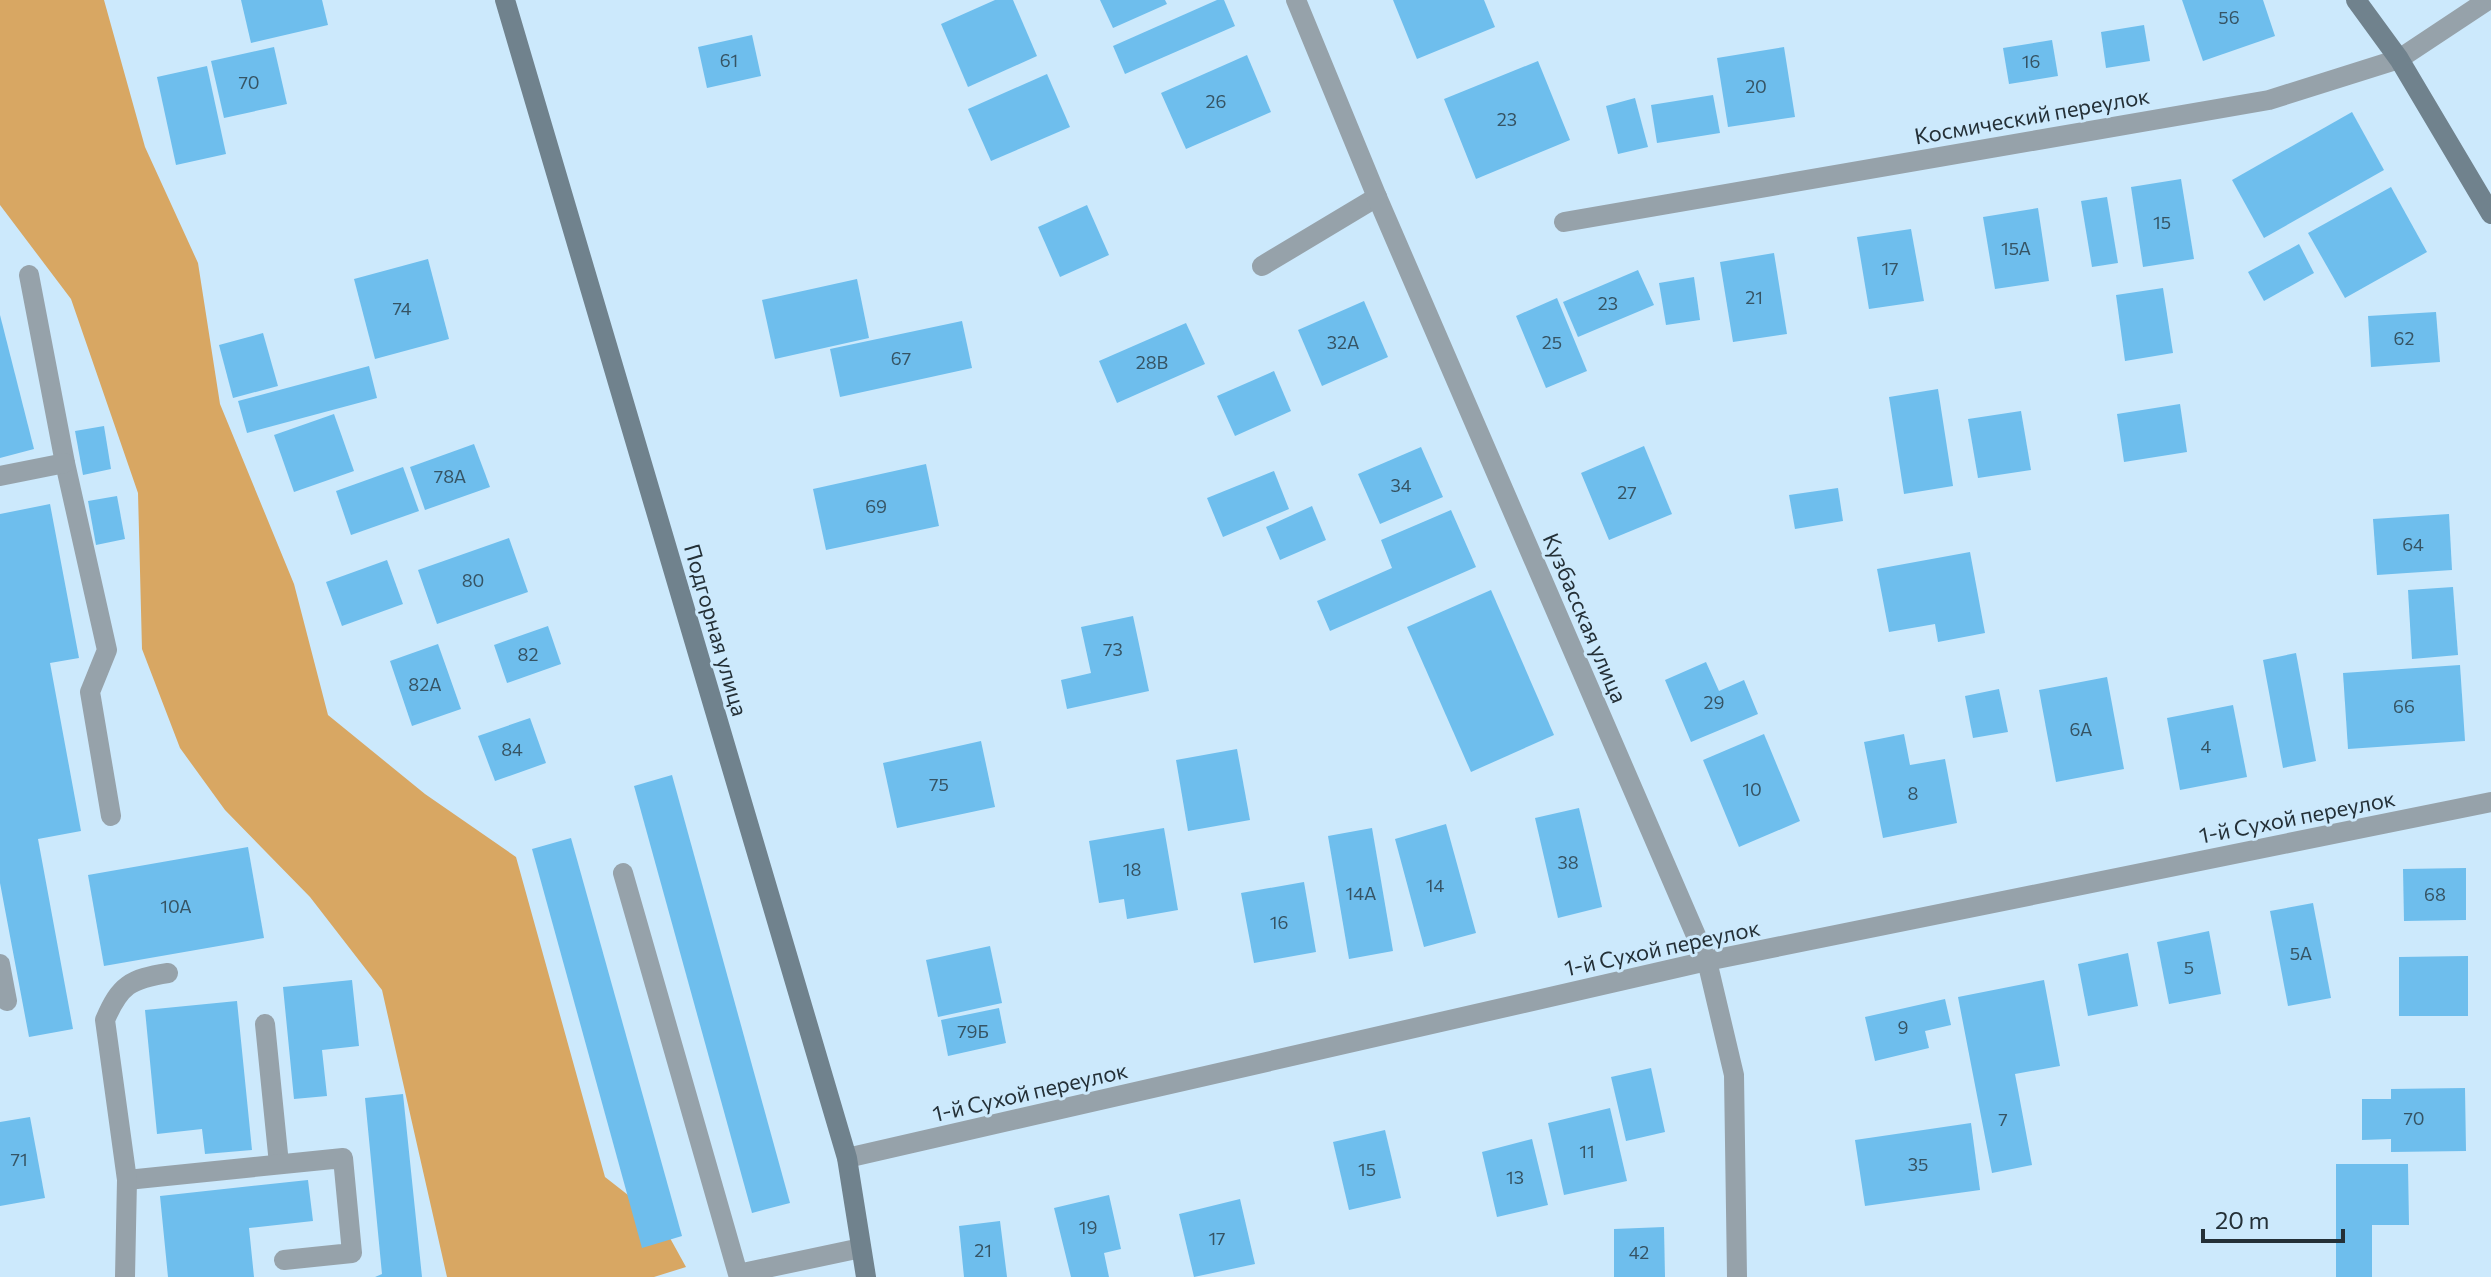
<svg xmlns="http://www.w3.org/2000/svg" width="2491" height="1277" font-family="Commissioner,sans-serif">
	<style>
		.forest { fill: #d8a763 }
		.building { fill: #6ebeed }
		.lines { fill: none; stroke-linecap: round; stroke-linejoin: round }
		.lane { stroke: #96a2aa; stroke-width: 20 }
		.street { stroke: #96a2aa; stroke-width: 20 }
		.secondary { stroke: #70828d; stroke-width: 20 }
		.labels { text-anchor: middle; stroke-width: 6; stroke-linejoin: round; paint-order: stroke }
		.number-label { font-size: 18px; fill: #365464 }
		.street-label { font-size: 22px; fill: #243037; stroke: #cce9fc }
	</style>
	<rect width="100%" height="100%" fill="#cce9fc"/>
	<!-- forest -->
	<polygon class="forest" points="0,0 104,0 145,147 198,263 220,404 294,584 328,715 425,794 516,857 605,1177 660,1220 686,1267 654,1277 447,1277 382,990 310,897 225,810 180,748 142,649 138,493 71,299 0,205"/>
	<!-- building -->
	<g class="building">
		<polygon points="241,0 322,0 328,25 251,43"/>
		<polygon points="995,0 1013,0 1037,56 968,87 941,24"/>
		<polygon points="1100,0 1165,0 1167,4 1113,28"/>
		<polygon points="1217,0 1224,0 1235,26 1125,74 1113,46"/>
		<polygon points="1393,0 1484,0 1495,27 1417,59"/>
		<polygon points="2182,0 2263,0 2275,36 2203,61"/>
		<polygon points="2144,25 2150,61 2106,68 2101,32"/>
		<polygon points="752,35 761,76 707,88 698,47"/>
		<polygon points="2052,40 2058,76 2009,84 2003,48"/>
		<polygon points="274,47 287,104 224,118 211,61"/>
		<polygon points="1784,47 1795,117 1728,127 1717,58"/>
		<polygon points="1247,55 1271,112 1186,149 1161,93"/>
		<polygon points="1538,61 1570,140 1476,179 1444,99"/>
		<polygon points="207,66 226,154 176,165 157,77"/>
		<polygon points="1047,74 1070,127 991,161 968,109"/>
		<polygon points="1713,95 1720,133 1657,143 1651,105"/>
		<polygon points="1635,98 1648,147 1618,154 1606,106"/>
		<polygon points="2352,112 2384,170 2264,238 2232,180"/>
		<polygon points="2181,179 2194,259 2143,267 2131,187"/>
		<polygon points="2391,187 2427,252 2345,298 2308,233"/>
		<polygon points="2107,197 2118,263 2092,267 2081,201"/>
		<polygon points="1087,205 1109,255 1060,277 1038,227"/>
		<polygon points="2038,208 2049,281 1995,289 1983,217"/>
		<polygon points="1911,229 1924,301 1869,309 1857,237"/>
		<polygon points="2299,244 2314,273 2264,301 2248,272"/>
		<polygon points="1774,253 1787,334 1733,342 1720,262"/>
		<polygon points="428,259 449,339 375,359 354,279"/>
		<polygon points="1638,270 1654,305 1578,337 1563,302"/>
		<polygon points="1694,277 1700,320 1666,325 1659,283"/>
		<polygon points="857,279 869,338 775,359 762,300"/>
		<polygon points="2163,288 2173,353 2125,361 2116,295"/>
		<polygon points="1557,298 1587,371 1546,388 1516,316"/>
		<polygon points="1364,301 1388,357 1322,386 1298,330"/>
		<polygon points="2436,312 2440,362 2371,367 2368,316"/>
		<polygon points="0,315 34,449 0,458"/>
		<polygon points="962,321 972,368 840,397 830,349"/>
		<polygon points="1186,323 1205,364 1117,403 1099,361"/>
		<polygon points="263,333 278,386 233,398 219,345"/>
		<polygon points="369,366 377,398 247,433 238,401"/>
		<polygon points="1274,371 1291,411 1235,436 1217,396"/>
		<polygon points="1938,389 1953,486 1904,494 1889,397"/>
		<polygon points="2180,404 2187,452 2124,462 2117,414"/>
		<polygon points="2021,411 2031,470 1978,478 1968,419"/>
		<polygon points="334,414 354,471 294,492 274,435"/>
		<polygon points="104,426 111,469 83,475 75,431"/>
		<polygon points="474,444 490,487 425,510 410,467"/>
		<polygon points="1644,446 1672,514 1609,540 1581,473"/>
		<polygon points="1421,447 1443,497 1380,524 1358,474"/>
		<polygon points="926,464 939,526 826,550 813,489"/>
		<polygon points="403,467 419,511 351,535 336,491"/>
		<polygon points="1274,471 1289,509 1223,537 1207,498"/>
		<polygon points="1838,488 1843,521 1795,529 1789,495"/>
		<polygon points="117,496 125,539 96,545 88,501"/>
		<polygon points="50,504 79,658 50,663 81,831 38,839 73,1029 29,1037 0,883 0,514"/>
		<polygon points="1312,506 1326,540 1280,560 1266,527"/>
		<polygon points="1451,510 1476,567 1330,631 1317,601 1392,568 1381,540"/>
		<polygon points="2449,514 2452,570 2377,575 2373,519"/>
		<polygon points="509,538 528,592 437,624 418,570"/>
		<polygon points="1970,552 1985,633 1938,642 1935,624 1889,632 1877,569"/>
		<polygon points="387,560 403,604 342,626 326,582"/>
		<polygon points="2453,587 2458,655 2412,659 2408,590"/>
		<polygon points="1491,590 1554,735 1471,772 1407,627"/>
		<polygon points="1133,616 1149,691 1067,709 1061,680 1091,673 1081,627"/>
		<polygon points="548,626 561,664 507,683 494,645"/>
		<polygon points="438,644 461,709 412,726 390,661"/>
		<polygon points="2296,653 2316,761 2283,768 2263,660"/>
		<polygon points="1706,662 1719,691 1744,680 1758,714 1691,742 1665,680"/>
		<polygon points="2460,665 2465,741 2348,749 2343,673"/>
		<polygon points="2107,677 2124,769 2056,782 2039,690"/>
		<polygon points="1999,689 2008,732 1973,738 1965,696"/>
		<polygon points="2233,705 2247,777 2180,790 2167,718"/>
		<polygon points="530,718 546,763 495,781 478,736"/>
		<polygon points="1764,734 1800,821 1739,847 1703,760"/>
		<polygon points="1904,734 1910,765 1945,759 1957,823 1883,838 1864,742"/>
		<polygon points="981,741 995,807 897,828 883,763"/>
		<polygon points="1237,749 1250,820 1188,831 1176,760"/>
		<polygon points="672,775 790,1203 752,1213 634,786"/>
		<polygon points="1579,808 1602,907 1558,918 1535,818"/>
		<polygon points="1446,824 1476,933 1424,947 1395,839"/>
		<polygon points="1164,828 1178,910 1127,919 1124,899 1099,903 1089,841"/>
		<polygon points="1372,828 1393,951 1349,959 1328,836"/>
		<polygon points="571,838 682,1236 642,1248 532,849"/>
		<polygon points="248,847 264,938 104,966 88,875"/>
		<polygon points="2466,868 2466,920 2404,921 2403,869"/>
		<polygon points="1304,882 1316,952 1254,963 1241,893"/>
		<polygon points="2313,903 2331,998 2288,1006 2270,911"/>
		<polygon points="2209,931 2221,994 2169,1004 2157,942"/>
		<polygon points="990,946 1002,1003 938,1017 926,960"/>
		<polygon points="2128,953 2138,1006 2088,1016 2078,964"/>
		<polygon points="2468,956 2468,1016 2399,1016 2399,957"/>
		<polygon points="352,980 359,1046 322,1050 327,1096 294,1099 283,987"/>
		<polygon points="2044,980 2060,1066 2015,1074 2032,1165 1992,1173 1958,997"/>
		<polygon points="1945,999 1951,1025 1925,1031 1929,1048 1875,1061 1865,1017"/>
		<polygon points="237,1001 252,1150 205,1154 202,1129 157,1134 145,1010"/>
		<polygon points="999,1008 1006,1043 948,1056 941,1020"/>
		<polygon points="1651,1068 1665,1132 1626,1141 1611,1077"/>
		<polygon points="2465,1088 2466,1151 2391,1152 2391,1139 2362,1140 2362,1099 2391,1099 2391,1089"/>
		<polygon points="403,1094 422,1277 375,1277 382,1274 365,1098"/>
		<polygon points="1610,1108 1627,1181 1564,1195 1548,1123"/>
		<polygon points="30,1117 45,1198 0,1206 0,1122"/>
		<polygon points="1971,1123 1980,1190 1865,1206 1855,1140"/>
		<polygon points="1385,1130 1401,1198 1349,1210 1333,1142"/>
		<polygon points="1532,1139 1548,1205 1497,1217 1482,1152"/>
		<polygon points="2336,1164 2408,1164 2409,1225 2372,1225 2372,1277 2336,1277"/>
		<polygon points="308,1180 313,1221 249,1228 254,1277 168,1277 160,1196"/>
		<polygon points="1109,1195 1121,1249 1104,1253 1109,1277 1071,1277 1054,1208"/>
		<polygon points="1240,1199 1255,1264 1194,1277 1179,1214"/>
		<polygon points="1000,1221 1007,1277 964,1277 959,1226"/>
		<polygon points="1664,1227 1665,1277 1614,1277 1614,1229"/>
	</g>
	<g class="lines">
		<!-- lane -->
		<g class="lane">
			<polyline points="1262,266 1377,197"/>
			<polyline points="29,275 65,463 107,650 90,692 111,816"/>
			<polyline points="0,476 65,463"/>
			<polyline points="623,873 738,1274 861,1248"/>
			<polyline points="0,964 7,1001"/>
			<polyline points="265,1024 279,1164"/>
			<polyline points="127,1180 343,1158 352,1253 284,1260"/>
			<path d="M125 1277 127 1180 105 1020C120 985 130 979 168 973"/>
		</g>
		<!-- street -->
		<g class="street">
			<polyline points="1296,0 1377,197 1707,961 1734,1075 1737,1277"/>
			<polyline points="1564,222 2269,100 2399,59 2488,0"/>
			<polyline points="847,1158 1707,961 2491,802"/>
		</g>
		<!-- secondary -->
		<g class="secondary">
			<polyline points="505,0 847,1158 866,1277"/>
			<polyline points="2356,0 2399,59 2491,214"/>
		</g>
	</g>
	<g class="labels">
		<!-- number labels -->
		<g class="number-label">
			<text x="2229" y="24">56</text>
			<text x="729" y="67">61</text>
			<text x="2031" y="68">16</text>
			<text x="249" y="89">70</text>
			<text x="1756" y="93">20</text>
			<text x="1216" y="108">26</text>
			<text x="1507" y="126">23</text>
			<text x="2162" y="229">15</text>
			<text x="2016" y="255">15А</text>
			<text x="1890" y="275">17</text>
			<text x="1754" y="304">21</text>
			<text x="1608" y="310">23</text>
			<text x="402" y="315">74</text>
			<text x="2404" y="345">62</text>
			<text x="1343" y="349">32А</text>
			<text x="1552" y="349">25</text>
			<text x="901" y="365">67</text>
			<text x="1152" y="369">28В</text>
			<text x="450" y="483">78А</text>
			<text x="1401" y="492">34</text>
			<text x="1627" y="499">27</text>
			<text x="876" y="513">69</text>
			<text x="2413" y="551">64</text>
			<text x="473" y="587">80</text>
			<text x="1113" y="656">73</text>
			<text x="528" y="661">82</text>
			<text x="425" y="691">82А</text>
			<text x="1714" y="709">29</text>
			<text x="2404" y="713">66</text>
			<text x="2081" y="736">6А</text>
			<text x="2206" y="753">4</text>
			<text x="512" y="756">84</text>
			<text x="939" y="791">75</text>
			<text x="1752" y="796">10</text>
			<text x="1913" y="800">8</text>
			<text x="1568" y="869">38</text>
			<text x="1132" y="876">18</text>
			<text x="1435" y="892">14</text>
			<text x="1361" y="900">14А</text>
			<text x="2435" y="901">68</text>
			<text x="176" y="913">10А</text>
			<text x="1279" y="929">16</text>
			<text x="2301" y="960">5А</text>
			<text x="2189" y="974">5</text>
			<text x="1903" y="1034">9</text>
			<text x="973" y="1038">79Б</text>
			<text x="2414" y="1125">70</text>
			<text x="2003" y="1126">7</text>
			<text x="1587" y="1158">11</text>
			<text x="19" y="1166">71</text>
			<text x="1918" y="1171">35</text>
			<text x="1367" y="1176">15</text>
			<text x="1515" y="1184">13</text>
			<text x="1088" y="1234">19</text>
			<text x="1217" y="1245">17</text>
			<text x="983" y="1257">21</text>
			<text x="1639" y="1259">42</text>
		</g>
		<!-- street labels -->
		<g class="street-label">
			<text transform="translate(2032 116) rotate(-10)" y="8">Космический переулок</text>
			<text transform="translate(1585 618) rotate(67)" y="8">Кузбасская улица</text>
			<text transform="translate(716 630) rotate(74)" y="8">Подгорная улица</text>
			<text transform="translate(2297 817) rotate(-11)" y="8">1-й Сухой переулок</text>
			<text transform="translate(1662 948) rotate(-12)" y="8">1-й Сухой переулок</text>
			<text transform="translate(1030 1092) rotate(-13)" y="8">1-й Сухой переулок</text>
		</g>
	</g>
	<!-- scale -->
	<path d="M2203 1229v12h140v-12" fill="none" stroke="#243037" stroke-width="4"/>
	<text x="2215" y="1229" font-size="24" fill="#243037" stroke="#cce9fc" stroke-width="6" paint-order="stroke">20 m</text>
</svg>
